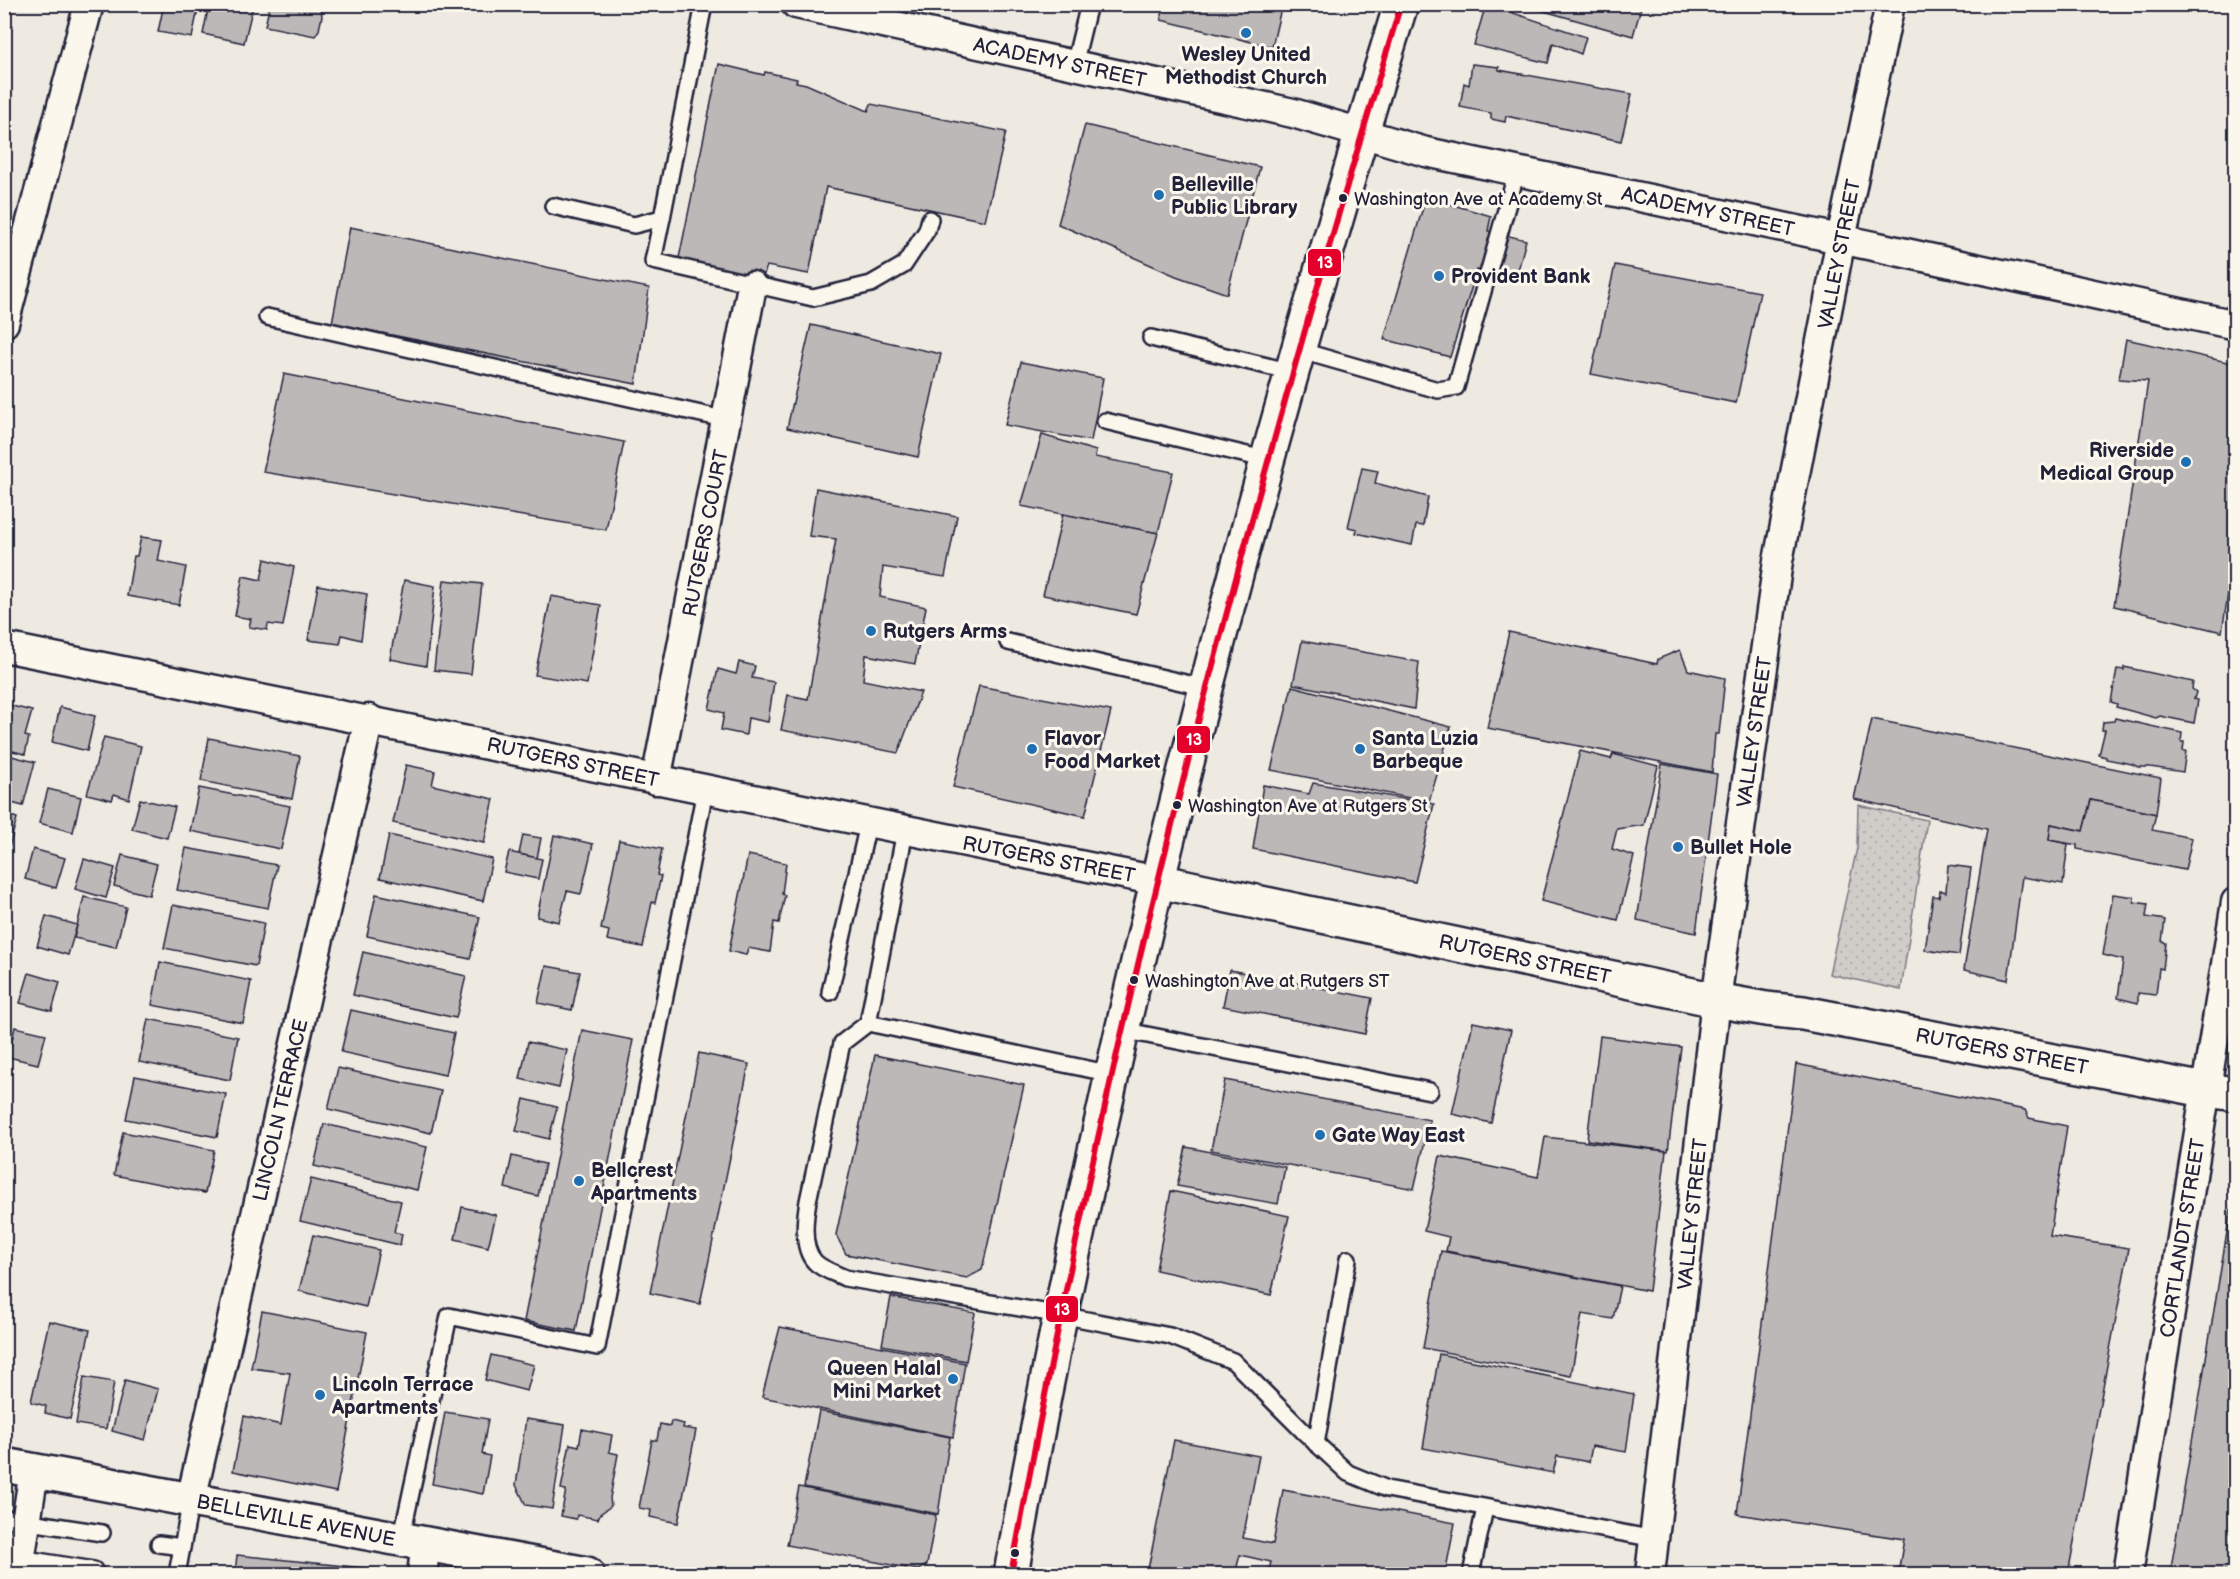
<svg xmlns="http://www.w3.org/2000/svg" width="2240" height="1579" font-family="'Balsamiq Sans',sans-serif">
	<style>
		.grass { fill: url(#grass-dots); stroke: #797882; stroke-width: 1.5 }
		.building { fill: #bcb8b8; stroke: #22223b; stroke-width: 1.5 }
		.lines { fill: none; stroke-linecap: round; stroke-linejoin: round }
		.service-casing { stroke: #22223b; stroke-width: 20 }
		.minor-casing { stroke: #22223b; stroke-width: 33 }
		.secondary-casing { stroke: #22223b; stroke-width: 38 }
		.service { stroke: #fbf7ec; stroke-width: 15 }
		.minor { stroke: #fbf7ec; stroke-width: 28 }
		.secondary { stroke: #fbf7ec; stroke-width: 33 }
		.bus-1-casing { stroke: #fbf7ec; stroke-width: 10 }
		.bus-1 { stroke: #e4002b; stroke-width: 6 }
		.poi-dot { fill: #1f6fb2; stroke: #fbf7ec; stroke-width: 2 }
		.bus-dot { fill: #22223b; stroke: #fbf7ec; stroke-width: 2 }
		.labels { text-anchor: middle; stroke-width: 6; stroke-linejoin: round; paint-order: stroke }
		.bus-label { font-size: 18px; fill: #22223b; stroke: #fbf7ec; text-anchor: start }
		.poi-label { font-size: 20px; font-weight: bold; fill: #22223b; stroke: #fbf7ec; text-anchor: start }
		.street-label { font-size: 20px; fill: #22223b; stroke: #fbf7ec }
		.line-badge { stroke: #fbf7ec; stroke-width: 2 }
		.badge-label { font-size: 16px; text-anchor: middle; font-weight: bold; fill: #fff }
	</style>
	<defs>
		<pattern id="grass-dots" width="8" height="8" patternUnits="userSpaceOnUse" patternTransform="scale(1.5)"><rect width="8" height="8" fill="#d0cdc9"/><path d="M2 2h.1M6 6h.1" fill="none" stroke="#b2b0ae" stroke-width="1.8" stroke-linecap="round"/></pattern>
	</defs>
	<rect width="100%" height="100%" fill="#eeeae2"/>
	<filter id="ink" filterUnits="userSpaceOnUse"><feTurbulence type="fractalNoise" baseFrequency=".0167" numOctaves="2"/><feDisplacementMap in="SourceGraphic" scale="12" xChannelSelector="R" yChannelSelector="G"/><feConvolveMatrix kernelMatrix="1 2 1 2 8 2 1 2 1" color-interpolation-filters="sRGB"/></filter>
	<g filter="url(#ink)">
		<!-- grass -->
		<polygon class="grass" points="1858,805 1927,820 1901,990 1829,974 1857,848"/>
		<!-- building -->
		<g class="building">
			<polygon points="164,4 199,4 192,38 158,32"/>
			<polygon points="209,4 257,4 252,10 244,43 203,34"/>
			<polygon points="270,4 320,4 322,16 319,30 315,36 265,26"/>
			<polygon points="1158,4 1282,4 1272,47 1161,20 1164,6"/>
			<polygon points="1486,4 1586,37 1581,54 1553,43 1548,63 1474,45"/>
			<polygon points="1519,4 1642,4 1633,36"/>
			<polygon points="719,64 764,75 765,72 797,79 796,82 806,84 868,111 871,104 1006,132 985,221 826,187 809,274 767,266 761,282 678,263"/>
			<polygon points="1472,64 1499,67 1499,70 1632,94 1621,141 1506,116 1505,122 1491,119 1491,113 1460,107 1464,83 1469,85"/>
			<polygon points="1085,125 1260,167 1227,294 1176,276 1058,224"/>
			<polygon points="1426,197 1491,216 1488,231 1526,240 1515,282 1477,270 1450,357 1384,339"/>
			<polygon points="350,227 649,288 636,384 332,323"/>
			<polygon points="1615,265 1760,292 1736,403 1591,374"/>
			<polygon points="811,325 941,354 918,457 787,428"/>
			<polygon points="2126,339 2236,364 2236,543 2222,632 2114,606 2148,381 2119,379"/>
			<polygon points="1021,362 1103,378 1091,441 1005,425"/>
			<polygon points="284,374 624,442 606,530 263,472"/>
			<polygon points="1042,435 1096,451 1095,457 1173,472 1158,533 1021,506"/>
			<polygon points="1362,468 1378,471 1375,483 1428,497 1423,526 1416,525 1412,545 1356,533 1357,529 1348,527"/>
			<polygon points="816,488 957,516 945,577 883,567 880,597 926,607 915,664 866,655 863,680 921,692 898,753 781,730 788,695 808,699 836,539 809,536"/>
			<polygon points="1063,514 1158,533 1136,614 1043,595"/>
			<polygon points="141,537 162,540 158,561 186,567 179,605 127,596 134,556 137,556"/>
			<polygon points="265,559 294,567 283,626 268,624 267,630 249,627 251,619 235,616 243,576 261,580"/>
			<polygon points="404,580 435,586 426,666 390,659"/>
			<polygon points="444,580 482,584 471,674 434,670"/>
			<polygon points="318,585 367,594 361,640 342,635 340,644 308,640"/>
			<polygon points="551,596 601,605 587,684 535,675"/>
			<polygon points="1509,632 1657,664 1658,659 1680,650 1688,670 1725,678 1719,734 1715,734 1712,772 1487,728"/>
			<polygon points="1302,641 1419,662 1414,709 1293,684"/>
			<polygon points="739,662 755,666 752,678 774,682 768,722 748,718 746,735 721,730 724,713 709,709 718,669 736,674"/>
			<polygon points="2124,667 2193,682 2192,689 2196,692 2194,699 2198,700 2194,723 2160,716 2156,718 2116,707 2117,704 2111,702 2117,669 2124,670"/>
			<polygon points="979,686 1111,711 1085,816 953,787"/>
			<polygon points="1292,686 1451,727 1429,802 1271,770"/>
			<polygon points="4,704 32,711 25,736 29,737 25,754 4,749"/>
			<polygon points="60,707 95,716 87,751 52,742"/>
			<polygon points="2115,718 2182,733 2181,742 2184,742 2183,751 2186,751 2183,772 2150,767 2138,767 2132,764 2106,759 2106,757 2099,755 2105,730 2102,730 2103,722 2114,721"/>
			<polygon points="1872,719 2161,778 2156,814 2091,800 2083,831 2051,824 2049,840 2068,844 2063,884 2022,877 2008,980 1964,970 1987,829 1854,799"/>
			<polygon points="104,737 141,746 129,799 114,794 112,800 87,794"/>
			<polygon points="209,738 300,756 292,799 201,781"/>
			<polygon points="1580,751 1611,759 1613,754 1658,766 1644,825 1617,829 1612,849 1634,856 1618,920 1541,901"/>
			<polygon points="4,754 35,762 23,806 4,801"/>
			<polygon points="1662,764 1717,774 1696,933 1637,920"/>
			<polygon points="406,765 435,771 432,785 494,799 484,843 393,823"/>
			<polygon points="1313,783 1434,804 1415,882 1253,849 1263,785 1309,794"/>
			<polygon points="199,788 290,806 281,849 190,831"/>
			<polygon points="48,789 81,797 73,832 39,823"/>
			<polygon points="140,799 175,807 167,838 132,829"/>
			<polygon points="2091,800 2156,814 2152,830 2192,838 2185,870 2077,849 2077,845 2049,840 2051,824 2083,831"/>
			<polygon points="4,814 17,818 5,862 4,862"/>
			<polygon points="389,835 492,859 483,901 380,878"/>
			<polygon points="523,835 541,838 537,858 519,854"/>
			<polygon points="554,835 593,844 581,894 567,891 559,922 537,917"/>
			<polygon points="619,840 662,849 657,875 661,876 655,903 652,902 643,947 607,940 609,931 601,929"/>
			<polygon points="186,848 277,865 268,908 177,890"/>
			<polygon points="33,849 65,858 56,888 25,879"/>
			<polygon points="509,852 542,859 538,879 504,872"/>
			<polygon points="122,855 157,864 149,895 114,886"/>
			<polygon points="748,855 786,863 782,894 785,895 779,923 774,922 770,952 748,948 746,955 729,951"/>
			<polygon points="84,859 115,868 106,898 75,889"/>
			<polygon points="1948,865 1971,868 1959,955 1925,950 1933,896 1939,897 1940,890 1946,892"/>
			<polygon points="376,894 480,917 470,959 367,936"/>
			<polygon points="2113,894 2134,897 2134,902 2148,904 2146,917 2165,920 2162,941 2166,943 2163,969 2159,968 2156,995 2138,993 2138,1003 2118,998 2123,960 2103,955"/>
			<polygon points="84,897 126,907 116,947 74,938"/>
			<polygon points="173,905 264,923 256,966 164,948"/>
			<polygon points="46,916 77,925 68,955 37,946"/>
			<polygon points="363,952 466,976 456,1018 353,995"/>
			<polygon points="160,962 251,981 243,1023 152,1005"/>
			<polygon points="546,966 580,972 572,1010 538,1003"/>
			<polygon points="1230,970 1372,998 1365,1034 1223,1006"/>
			<polygon points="29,973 60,982 52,1011 20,1003"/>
			<polygon points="351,1010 454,1033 445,1075 341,1052"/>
			<polygon points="148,1019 238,1037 230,1080 139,1062"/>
			<polygon points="1473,1022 1511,1030 1491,1123 1452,1114"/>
			<polygon points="15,1027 46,1034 38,1064 8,1057"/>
			<polygon points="582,1030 633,1040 576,1331 524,1321"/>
			<polygon points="1600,1036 1681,1047 1668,1151 1587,1140"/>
			<polygon points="528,1042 567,1050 559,1088 520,1079"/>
			<polygon points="699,1053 749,1064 700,1304 650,1293"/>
			<polygon points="875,1055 1024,1085 982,1270 967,1278 846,1254 836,1235"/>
			<polygon points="1796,1064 2025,1110 2029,1118 2067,1126 2050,1236 2129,1248 2068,1574 1898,1574 1904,1539 1737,1514"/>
			<polygon points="338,1068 441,1091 431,1133 328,1109"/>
			<polygon points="135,1076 226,1094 217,1137 126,1119"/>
			<polygon points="1225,1080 1430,1120 1414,1189 1211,1150"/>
			<polygon points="524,1099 557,1107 549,1139 516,1131"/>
			<polygon points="324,1124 427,1147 417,1190 314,1166"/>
			<polygon points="123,1132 214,1150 205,1193 114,1175"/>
			<polygon points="1545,1137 1666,1151 1649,1291 1446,1251 1449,1237 1424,1231 1440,1156 1538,1177"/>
			<polygon points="1186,1147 1285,1167 1278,1204 1177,1186"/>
			<polygon points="512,1156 545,1164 538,1196 505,1188"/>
			<polygon points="2236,1178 2236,1574 2170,1574"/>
			<polygon points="311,1179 401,1201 394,1232 402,1234 400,1245 300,1221"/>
			<polygon points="1171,1191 1289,1216 1271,1295 1156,1270"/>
			<polygon points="462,1207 496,1215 488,1247 455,1239"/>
			<polygon points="313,1235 379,1250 366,1307 299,1291"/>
			<polygon points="1441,1251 1620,1286 1613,1319 1582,1314 1571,1376 1423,1348"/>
			<polygon points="891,1297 975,1313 966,1361 882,1345"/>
			<polygon points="262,1311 367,1332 336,1492 233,1471 244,1416 281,1425 290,1373 251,1368"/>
			<polygon points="49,1321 90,1330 70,1419 45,1413 46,1406 31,1402"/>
			<polygon points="780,1327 965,1363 953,1437 762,1397"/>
			<polygon points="1439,1354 1634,1394 1626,1452 1592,1446 1589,1462 1557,1456 1553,1473 1423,1448"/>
			<polygon points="491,1355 534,1365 527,1391 485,1380"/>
			<polygon points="84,1377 114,1382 106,1429 76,1424"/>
			<polygon points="125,1380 158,1389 145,1440 112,1431"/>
			<polygon points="819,1411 950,1437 938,1514 804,1487"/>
			<polygon points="445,1412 488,1419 482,1454 490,1456 483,1494 432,1484"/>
			<polygon points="526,1419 565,1425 552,1509 526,1505 516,1485"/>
			<polygon points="671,1421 684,1424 683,1428 696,1430 678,1523 650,1517 651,1510 639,1508 652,1440 657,1440 660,1424 670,1426"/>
			<polygon points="582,1429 612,1435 609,1452 618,1454 610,1498 611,1506 600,1514 598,1519 577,1515 576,1519 561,1516 566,1490 561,1489 570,1444 579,1446"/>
			<polygon points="1174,1440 1259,1456 1243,1538 1273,1544 1283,1490 1455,1523 1445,1574 1268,1574 1271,1562 1240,1555 1235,1574 1147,1574"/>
			<polygon points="799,1487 936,1515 927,1565 918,1570 787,1545"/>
			<polygon points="237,1555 374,1569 373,1574 235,1574"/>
		</g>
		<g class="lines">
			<!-- service casing -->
			<g class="service-casing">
				<g id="service">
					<polyline points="1074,65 1089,4"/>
					<polyline points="553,206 634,225 662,218 704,4"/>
					<polyline points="662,218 653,261 813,298 871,284 904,265 927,230 930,219"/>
					<polyline points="267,317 728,420"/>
					<polyline points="1151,338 1292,372"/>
					<polyline points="1298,350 1438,390 1456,387 1517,171"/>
					<polyline points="1105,421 1268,460"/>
					<polyline points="1008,642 1207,688"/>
					<path d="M905 831 868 1023 842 1043 808 1201C805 1218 801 1248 815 1262 821 1269 837 1274 845 1278L1061 1315 1170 1336 1233 1361 1305 1433 1348 1473 1387 1489 1655 1539"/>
					<polyline points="830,992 868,824"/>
					<polyline points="868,1023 1112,1074"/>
					<polyline points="1122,1030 1430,1091"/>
					<polyline points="1316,1444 1348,1259"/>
					<polyline points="4,1518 102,1533"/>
					<polyline points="401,1540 449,1316 597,1347 705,790"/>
					<polyline points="159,1544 182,1547"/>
					<polyline points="20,1558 94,1570"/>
					<polyline points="177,1574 191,1500"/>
					<polyline points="1471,1574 1485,1508"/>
				</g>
			</g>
			<!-- minor casing -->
			<g class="minor-casing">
				<g id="minor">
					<polyline points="796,4 1293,113 1426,152 1878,247 2236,325"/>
					<polyline points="4,323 89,4"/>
					<polyline points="4,647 1158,881"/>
					<polyline points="656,780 752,286"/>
					<polyline points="191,1500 369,719"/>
					<polyline points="18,1574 34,1471"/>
					<polyline points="422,1574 426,1544"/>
					<polyline points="1650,1574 1716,1000 1778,561 1841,239 1890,4"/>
					<polyline points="2128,1574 2236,902"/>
				</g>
			</g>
			<!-- secondary casing -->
			<g class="secondary-casing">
				<g id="secondary">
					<polyline points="1158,881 1716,1000 1766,1009 1803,1013 2205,1090 2236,1094"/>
					<polyline points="4,1465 587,1574"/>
					<path d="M1011 1574C1105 1043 1242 520 1401 4"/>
				</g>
			</g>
			<!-- service -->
			<use href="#service" class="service"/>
			<!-- minor -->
			<use href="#minor" class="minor"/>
			<!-- secondary -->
			<use href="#secondary" class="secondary"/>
			<!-- bus-1 casing -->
			<g class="bus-1-casing">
				<path id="bus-1" d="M1011 1574C1048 1374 1087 1175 1135 977 1212 650 1304 326 1401 4"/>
			</g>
			<!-- bus-1 -->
			<use href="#bus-1" class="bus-1"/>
		</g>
	</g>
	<!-- markers -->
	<g class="poi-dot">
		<circle cx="1246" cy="33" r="6"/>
		<circle cx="1159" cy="195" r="6"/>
		<circle cx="1439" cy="276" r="6"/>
		<circle cx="2186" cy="462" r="6"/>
		<circle cx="871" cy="631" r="6"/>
		<circle cx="1032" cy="749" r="6"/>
		<circle cx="1360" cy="749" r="6"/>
		<circle cx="1678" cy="847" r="6"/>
		<circle cx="1320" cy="1135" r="6"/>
		<circle cx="579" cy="1181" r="6"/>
		<circle cx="953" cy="1379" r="6"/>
		<circle cx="320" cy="1395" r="6"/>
	</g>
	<g class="bus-dot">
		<circle cx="1343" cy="198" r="5"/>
		<circle cx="1177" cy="805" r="5"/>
		<circle cx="1134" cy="980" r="5"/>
		<circle cx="1015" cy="1553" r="5"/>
	</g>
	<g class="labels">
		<!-- bus labels -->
		<g class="bus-label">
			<text x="1354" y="205">Washington Ave at Academy St</text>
			<text x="1188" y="812">Washington Ave at Rutgers St</text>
			<text x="1145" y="987">Washington Ave at Rutgers ST</text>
		</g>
		<!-- poi labels -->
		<g class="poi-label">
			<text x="1246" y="61" text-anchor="middle">Wesley United<tspan x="1246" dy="23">Methodist Church</tspan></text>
			<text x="1171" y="191">Belleville<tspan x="1171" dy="23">Public Library</tspan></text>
			<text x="1451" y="283">Provident Bank</text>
			<text x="2174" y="457" text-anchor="end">Riverside<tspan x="2174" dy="23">Medical Group</tspan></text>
			<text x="883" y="638">Rutgers Arms</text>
			<text x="1044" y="745">Flavor<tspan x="1044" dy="23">Food Market</tspan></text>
			<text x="1372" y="745">Santa Luzia<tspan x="1372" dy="23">Barbeque</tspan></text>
			<text x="1690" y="854">Bullet Hole</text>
			<text x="1332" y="1142">Gate Way East</text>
			<text x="591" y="1177">Bellcrest<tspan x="591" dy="23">Apartments</tspan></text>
			<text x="941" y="1375" text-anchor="end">Queen Halal<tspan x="941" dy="23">Mini Market</tspan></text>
			<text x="332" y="1391">Lincoln Terrace<tspan x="332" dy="23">Apartments</tspan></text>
		</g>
		<!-- street labels -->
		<g class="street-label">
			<text transform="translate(1060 62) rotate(12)" y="7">ACADEMY STREET</text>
			<text transform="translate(1708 211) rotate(12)" y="7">ACADEMY STREET</text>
			<text transform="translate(1839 254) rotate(-79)" y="7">VALLEY STREET</text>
			<text transform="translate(705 533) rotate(-79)" y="7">RUTGERS COURT</text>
			<text transform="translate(1754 732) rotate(-82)" y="7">VALLEY STREET</text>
			<text transform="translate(573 762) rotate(12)" y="7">RUTGERS STREET</text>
			<text transform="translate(1049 859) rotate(11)" y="7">RUTGERS STREET</text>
			<text transform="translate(1525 959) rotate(12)" y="7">RUTGERS STREET</text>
			<text transform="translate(2002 1051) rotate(11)" y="7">RUTGERS STREET</text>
			<text transform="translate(280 1110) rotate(-77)" y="7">LINCOLN TERRACE</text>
			<text transform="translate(1692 1214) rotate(-84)" y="7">VALLEY STREET</text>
			<text transform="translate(2182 1238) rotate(-81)" y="7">CORTLANDT STREET</text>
			<text transform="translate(296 1520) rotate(11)" y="7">BELLEVILLE AVENUE</text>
		</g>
	</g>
	<g class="line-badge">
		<rect x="1307" y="248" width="35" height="29" rx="6" fill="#e4002b"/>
		<rect x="1176" y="725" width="35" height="29" rx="6" fill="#e4002b"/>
		<rect x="1045" y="1295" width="34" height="28" rx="6" fill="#e4002b"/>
	</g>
	<g class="badge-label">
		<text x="1325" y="268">13</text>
		<text x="1194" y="745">13</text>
		<text x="1062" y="1315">13</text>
	</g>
	<!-- margin -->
	<rect width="2240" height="1579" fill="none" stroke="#fbf7ec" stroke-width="24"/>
	<rect x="12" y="12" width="2216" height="1555" fill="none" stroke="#22223b" stroke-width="2" filter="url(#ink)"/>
</svg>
